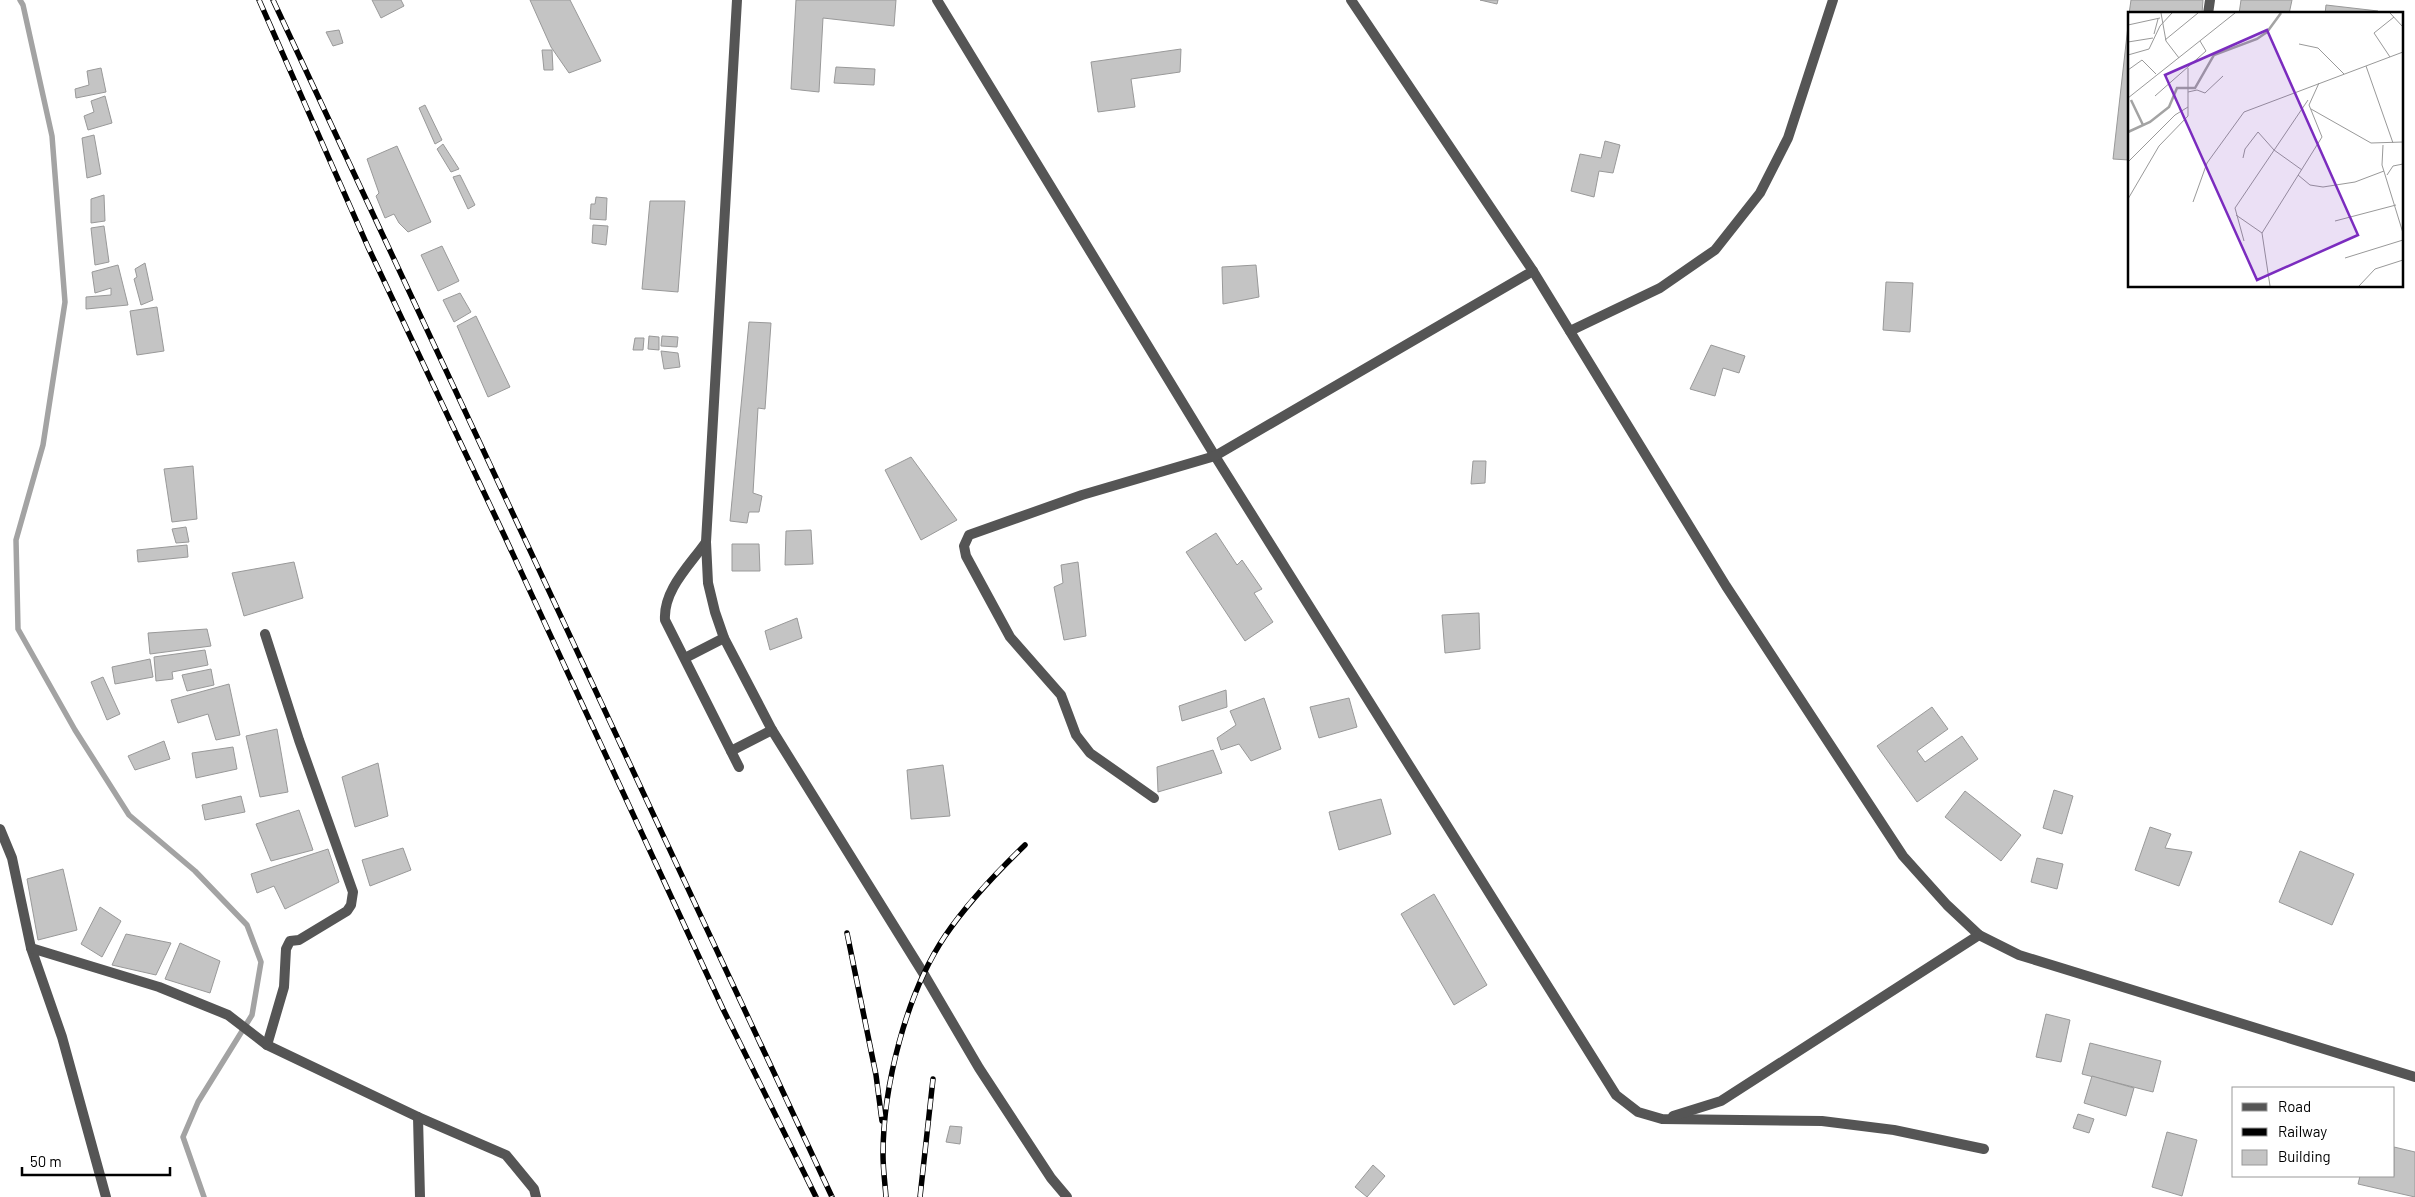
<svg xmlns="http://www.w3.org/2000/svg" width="2415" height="1197" font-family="Barlow,sans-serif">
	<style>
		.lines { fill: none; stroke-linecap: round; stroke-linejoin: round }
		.stream { stroke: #a3a3a3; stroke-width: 5.5 }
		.building { fill: #c4c4c4; stroke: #999 }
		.lane { stroke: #555; stroke-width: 10 }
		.street { stroke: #555; stroke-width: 10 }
		.rail-casing { stroke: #000; stroke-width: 5.5 }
		.rail { stroke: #fff; stroke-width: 4; stroke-dasharray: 11; stroke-linecap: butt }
		.inset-river { fill: none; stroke: #a3a3a3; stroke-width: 2.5 }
		.inset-road { fill: none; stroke: #999; stroke-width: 1 }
		.view { fill: #7b2cbf; fill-opacity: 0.15; stroke: #7b2cbf; stroke-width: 2.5 }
		.inset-edge { fill: none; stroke: #000; stroke-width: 2.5 }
	</style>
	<rect width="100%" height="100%" fill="#fff"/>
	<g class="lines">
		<!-- stream -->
		<polyline class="stream" points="20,0 23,5 52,136 65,302 43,445 16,540 18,629 75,730 129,815 195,871 247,925 261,962 252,1015 198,1102 183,1137 204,1197"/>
	</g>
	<!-- building -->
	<g class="building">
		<polygon points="372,0 401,0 404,6 381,18"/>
		<polygon points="530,0 570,0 601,61 569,73 551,47"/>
		<polygon points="796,0 896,0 894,26 823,18 819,92 791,89"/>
		<polygon points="1480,0 1498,0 1497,4"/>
		<polygon points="2131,0 2203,0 2202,14 2129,14"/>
		<polygon points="2241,0 2292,0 2289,14 2239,14"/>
		<polygon points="2326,5 2378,11 2377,14 2325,14"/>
		<polygon points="2129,17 2129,160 2113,159"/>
		<polygon points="339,30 343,43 333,46 326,32"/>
		<polygon points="1181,49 1180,72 1131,79 1135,107 1098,112 1091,62"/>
		<polygon points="542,50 552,50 553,70 544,70"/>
		<polygon points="836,67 875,69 874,85 834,83"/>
		<polygon points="101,68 106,92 76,98 75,89 89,85 87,71"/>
		<polygon points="105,96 112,123 88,130 84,116 94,112 91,101"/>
		<polygon points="425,105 442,140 435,144 419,108"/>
		<polygon points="94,135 101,174 87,178 82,138"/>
		<polygon points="1605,141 1620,145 1613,173 1599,171 1594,197 1571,191 1580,154 1601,158"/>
		<polygon points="443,144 459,169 451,172 437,149"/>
		<polygon points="397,146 431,222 408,232 399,223 394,214 385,218 376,196 379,193 367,159"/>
		<polygon points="460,175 475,205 468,209 453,177"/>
		<polygon points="104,195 105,221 91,223 91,199"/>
		<polygon points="596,197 607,198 606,220 590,219 591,204 595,204"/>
		<polygon points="650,201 685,201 678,292 642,289"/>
		<polygon points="593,225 608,226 606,245 592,243"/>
		<polygon points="104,226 109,262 95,265 91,228"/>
		<polygon points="442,246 459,281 438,291 421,255"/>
		<polygon points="145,263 153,300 141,305 134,279 137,277 135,269"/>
		<polygon points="118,265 128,305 86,309 86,297 111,295 111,288 95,293 92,272"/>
		<polygon points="1256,265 1259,297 1223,304 1222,267"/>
		<polygon points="1886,282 1913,283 1910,332 1883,330"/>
		<polygon points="460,293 471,312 454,322 443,300"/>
		<polygon points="157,307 164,351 137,355 130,311"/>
		<polygon points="476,316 510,387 488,397 457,326"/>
		<polygon points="749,322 771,323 765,409 758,408 753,493 762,496 759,512 749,512 747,523 730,521"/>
		<polygon points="649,336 659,337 659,350 648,349"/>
		<polygon points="662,336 678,337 677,347 661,346"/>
		<polygon points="635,338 644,338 643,350 633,350"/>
		<polygon points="1711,345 1745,356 1739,373 1723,368 1715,396 1690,389"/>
		<polygon points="661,351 678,353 680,367 664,369"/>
		<polygon points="911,457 957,520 921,540 885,470"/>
		<polygon points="1473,461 1486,461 1485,483 1471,484"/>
		<polygon points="193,466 197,519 172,522 164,469"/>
		<polygon points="186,527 189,542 176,543 172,529"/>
		<polygon points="811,530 813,564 785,565 786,531"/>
		<polygon points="1216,533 1237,565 1242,560 1262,589 1254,593 1273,622 1245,641 1186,552"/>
		<polygon points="732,544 759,544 760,571 732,571"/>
		<polygon points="187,545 188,557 138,562 137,550"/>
		<polygon points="294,562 303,598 244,616 232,573"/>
		<polygon points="1078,562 1086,636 1064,640 1054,587 1063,583 1061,565"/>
		<polygon points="1479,613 1480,649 1445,653 1442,615"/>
		<polygon points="797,618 802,638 770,650 765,631"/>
		<polygon points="207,629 211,646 150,654 148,633"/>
		<polygon points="205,650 208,665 172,672 173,679 156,681 154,657"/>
		<polygon points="150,659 153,677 115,684 112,667"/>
		<polygon points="211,669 214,685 187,691 182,675"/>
		<polygon points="103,677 120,714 107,720 91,682"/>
		<polygon points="229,684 240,735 216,740 208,714 178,723 171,700"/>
		<polygon points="1226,690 1227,707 1182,721 1179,706"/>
		<polygon points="1264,698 1281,749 1251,761 1239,744 1221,750 1217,738 1236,725 1230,711"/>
		<polygon points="1349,698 1357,727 1319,738 1310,707"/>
		<polygon points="1932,707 1948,729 1917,751 1925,762 1962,736 1978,759 1917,802 1877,746"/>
		<polygon points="277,729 288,792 260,797 246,736"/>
		<polygon points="164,741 170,759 135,770 128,756"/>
		<polygon points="233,747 237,769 196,778 192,753"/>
		<polygon points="1213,750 1222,773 1158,792 1157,767"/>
		<polygon points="378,763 388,816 355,827 342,777"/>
		<polygon points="943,765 950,816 911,819 907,770"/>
		<polygon points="2054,790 2073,796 2062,834 2043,828"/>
		<polygon points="1965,791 2021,835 2001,861 1945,817"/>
		<polygon points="241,796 245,812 205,820 202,805"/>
		<polygon points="1381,799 1391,834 1339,850 1329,812"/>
		<polygon points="299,810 313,850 271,861 256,824"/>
		<polygon points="2150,827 2171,834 2165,848 2192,852 2179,886 2135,870"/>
		<polygon points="403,848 411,870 370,886 362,860"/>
		<polygon points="328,849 339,882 285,909 274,886 257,893 251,874"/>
		<polygon points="2300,851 2354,874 2332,925 2279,902"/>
		<polygon points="2037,858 2063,864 2057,889 2031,882"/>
		<polygon points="63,869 77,930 38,940 27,879"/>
		<polygon points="1434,894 1487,985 1454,1005 1401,914"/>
		<polygon points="100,907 121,921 102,957 81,944"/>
		<polygon points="126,934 171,943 156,975 112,965"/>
		<polygon points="180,943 220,961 210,993 165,979"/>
		<polygon points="2046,1014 2070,1020 2061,1062 2036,1057"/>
		<polygon points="2090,1043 2161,1061 2153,1092 2082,1074"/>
		<polygon points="2092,1076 2134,1088 2126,1116 2084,1103"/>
		<polygon points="2078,1114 2094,1119 2089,1133 2073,1128"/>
		<polygon points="950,1126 962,1127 960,1144 946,1142"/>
		<polygon points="2167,1132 2197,1140 2182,1196 2152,1187"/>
		<polygon points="2394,1147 2415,1152 2415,1197 2358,1184 2360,1176 2394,1176"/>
		<polygon points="1373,1165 1385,1176 1367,1197 1355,1187"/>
	</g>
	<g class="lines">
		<!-- lane -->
		<g class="lane">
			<path d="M706 542C690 565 663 590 665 620L739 767"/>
			<polyline points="685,658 724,638"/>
			<polyline points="731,751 772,730"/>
		</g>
		<!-- street -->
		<g class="street">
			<polyline points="737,0 706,542 708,583 715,612 724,638 772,730 925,976 979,1068 1051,1178 1067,1197"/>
			<polyline points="937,0 1215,456 1616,1095 1638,1112 1662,1119 1822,1121 1894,1130 1984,1149"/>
			<polyline points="1351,0 1533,271 1726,586 1903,856 1947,905 1979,935 2019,955 2415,1077"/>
			<polyline points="2208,14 2210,0"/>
			<polyline points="1570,331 1660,288 1715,250 1760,193 1788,138 1833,0"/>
			<polyline points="265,634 299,740 353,892 351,905 347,911 299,940 290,941 286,949 284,987 267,1045"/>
			<polyline points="1154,798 1090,753 1076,735 1061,695 1010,637 966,556 964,546 969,535 1082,495 1215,456 1533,271"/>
			<polyline points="0,829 12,858 31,948 62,1037 106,1197"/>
			<polyline points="31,948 159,987 228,1015 267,1045 418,1117 506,1155 534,1189 536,1197"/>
			<polyline points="1673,1116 1721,1101 1979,935"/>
			<polyline points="418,1117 420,1197"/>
		</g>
		<!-- rail casing -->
		<g class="rail-casing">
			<g id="rail">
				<polyline points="259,0 368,247 505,537 723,1009 816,1197"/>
				<polyline points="273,0 832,1197"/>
				<polyline points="847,933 876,1075 882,1121"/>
				<path d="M886 1197C885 1183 883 1169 883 1155 883 1086 906 994 945 936 968 902 996 873 1025 845"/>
				<polyline points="920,1197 933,1079"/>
			</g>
		</g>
		<!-- rail -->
		<use href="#rail" class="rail"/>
	</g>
	<!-- overview -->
	<g transform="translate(2128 12)">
		<rect width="275" height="275" fill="#fff"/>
		<path class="inset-river" d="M3 88 15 113M0 120 22 110 41 95 49 76H67L86 43 129 27 139 20 153 1"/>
		<path class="inset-road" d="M33 1 38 29 51 46M262 1 275 15M0 13 32 6M26 22 30 7M37 28 70 1M0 30 25 26M171 32 190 36 216 62M0 43 21 37 32 14 44 1M262 45 246 21 266 5M238 54 265 131M0 58 14 48 28 62M60 80 69 78 77 81 95 64M27 84 78 39 72 29M0 86 107 1M183 97 243 131 275 130M255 133 254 153 275 221M115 146 117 137 130 120 146 138 174 158M1 149 47 103 60 95M170 163 182 173 195 175 227 170 256 159M259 163 265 154 275 152M0 187 31 134 60 104V56M65 190 79 151 116 100 275 40M108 203 134 221M207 209 268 193M116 229 107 196 180 88M217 246 275 228M142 274 134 221 194 125 181 93 191 71M231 274 247 257 275 248"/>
		<path class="view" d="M139 18 230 223 129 268 37 63Z"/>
		<rect width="275" height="275" class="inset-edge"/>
	</g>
	<!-- legend -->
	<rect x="2232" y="1087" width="162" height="90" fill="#ffffff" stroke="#999999"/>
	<rect x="2242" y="1103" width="25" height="8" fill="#555555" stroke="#999999"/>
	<text x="2278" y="1112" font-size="15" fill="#000000">Road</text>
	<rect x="2242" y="1128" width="25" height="8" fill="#000000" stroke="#999999"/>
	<text x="2278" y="1137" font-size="15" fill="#000000">Railway</text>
	<rect x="2242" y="1150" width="25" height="15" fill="#c4c4c4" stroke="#999999"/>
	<text x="2278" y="1162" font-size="15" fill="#000000">Building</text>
	<!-- scale -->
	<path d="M22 1167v8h148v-8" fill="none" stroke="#000000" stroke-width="2.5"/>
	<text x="30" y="1167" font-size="15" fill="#000000" stroke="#ffffff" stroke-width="4" paint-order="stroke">50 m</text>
</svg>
